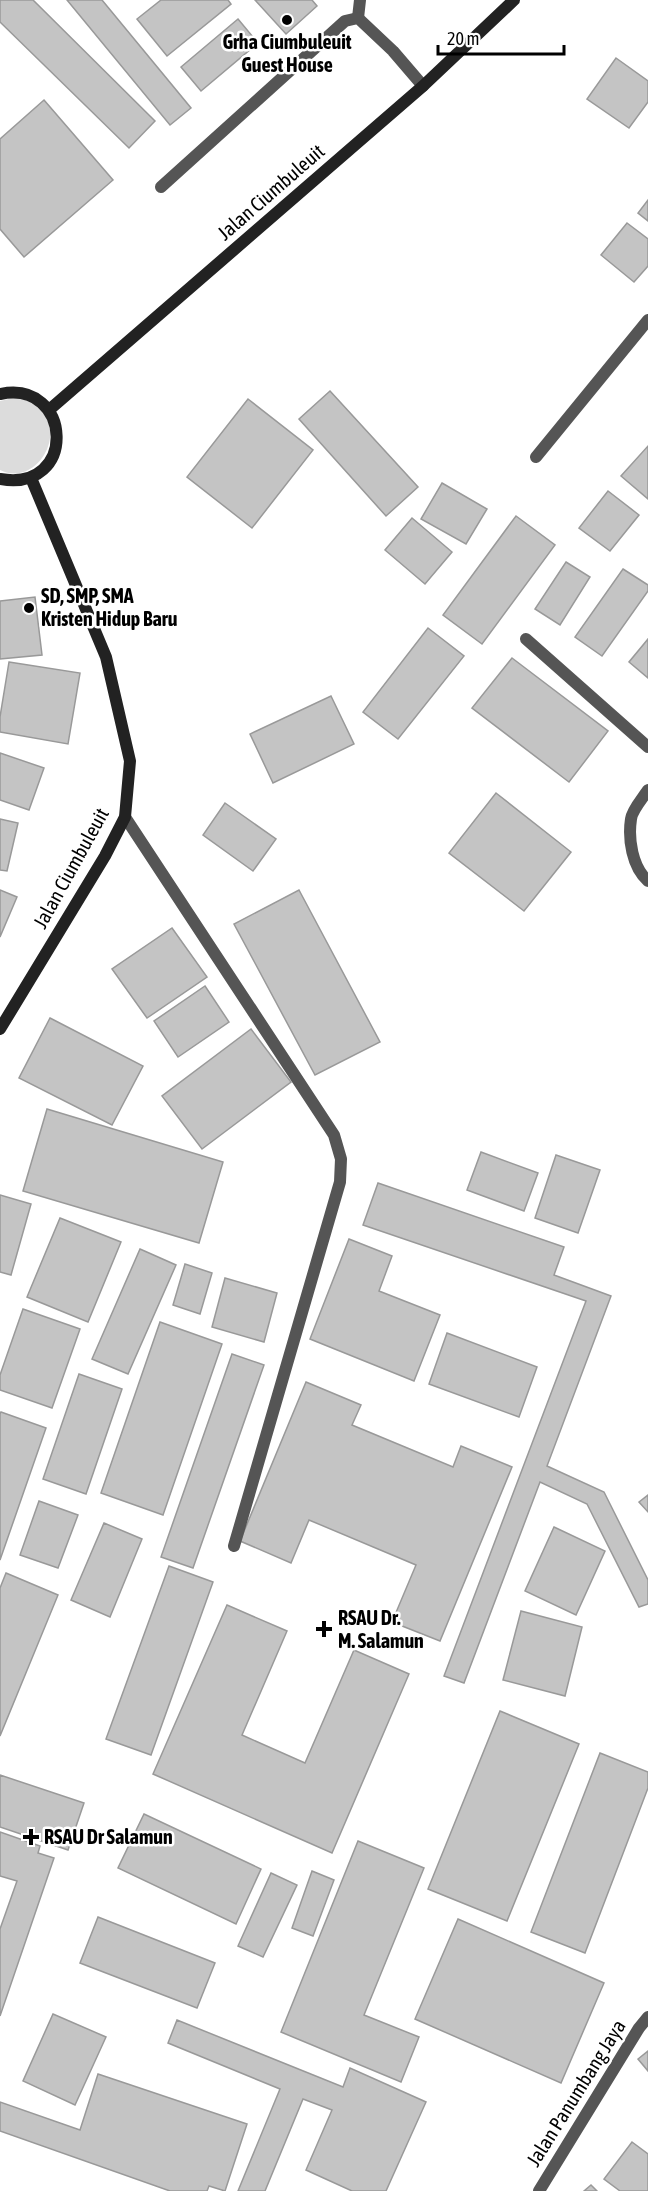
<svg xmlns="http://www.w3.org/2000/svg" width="648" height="2191" font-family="'Asap Condensed',sans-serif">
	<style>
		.green { fill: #dcdcdc }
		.building { fill: #c4c4c4; stroke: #999; stroke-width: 1.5 }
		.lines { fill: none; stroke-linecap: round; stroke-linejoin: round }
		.lane { stroke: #555; stroke-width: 12 }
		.street { stroke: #555; stroke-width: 12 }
		.secondary { stroke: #222; stroke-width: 12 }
		.poi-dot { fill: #000; stroke: #fff; stroke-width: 2 }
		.labels { text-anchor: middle; stroke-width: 5; stroke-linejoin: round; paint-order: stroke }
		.poi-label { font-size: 20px; font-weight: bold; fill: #000; stroke: #fff; text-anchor: start }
		.street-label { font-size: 20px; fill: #000; stroke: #fff }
	</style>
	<rect width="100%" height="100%" fill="#fff"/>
	<!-- green -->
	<path class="green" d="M13 398C19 399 27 400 31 403 74 427 37 489 0 470V401Z"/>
	<!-- building -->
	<g class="building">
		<polygon points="0,0 33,0 155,121 129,148 0,22"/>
		<polygon points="67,0 102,0 191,108 170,125"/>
		<polygon points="161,0 228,0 231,4 167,56 137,19"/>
		<polygon points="255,0 312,0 317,6 286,34"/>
		<polygon points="238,19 258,43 201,91 181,67"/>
		<polygon points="616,58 648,81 648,102 629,128 587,99"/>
		<polygon points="44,100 113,180 24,257 0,229 0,139"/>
		<polygon points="648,200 648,221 638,213"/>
		<polygon points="627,223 648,239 648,266 634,282 601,255"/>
		<polygon points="330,391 418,487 386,516 299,419"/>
		<polygon points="248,399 313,450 252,528 187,477"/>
		<polygon points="648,446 648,499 621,476"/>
		<polygon points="442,483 487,509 466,544 421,519"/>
		<polygon points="608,491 639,515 610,551 579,528"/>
		<polygon points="516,516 555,545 482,644 443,615"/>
		<polygon points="412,518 452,552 425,584 385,550"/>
		<polygon points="566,562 590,577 560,625 535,609"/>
		<polygon points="623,569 648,585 648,591 602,656 575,637"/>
		<polygon points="35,597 42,655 0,659 0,601"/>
		<polygon points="428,628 464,656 398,739 363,712"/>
		<polygon points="648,639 648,678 629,662"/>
		<polygon points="512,658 608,731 569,782 472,708"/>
		<polygon points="9,662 80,673 68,744 0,732 0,717"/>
		<polygon points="331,696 354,744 273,783 250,734"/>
		<polygon points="0,753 44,768 29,810 0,800"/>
		<polygon points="496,793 571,852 524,911 449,853"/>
		<polygon points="225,803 276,839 253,871 203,835"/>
		<polygon points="0,819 18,823 7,871 0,870"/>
		<polygon points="0,890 17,897 0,937"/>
		<polygon points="299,890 380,1042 315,1075 234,924"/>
		<polygon points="172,928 207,977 147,1018 112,969"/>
		<polygon points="205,986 229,1022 178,1057 154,1021"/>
		<polygon points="50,1018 143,1066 112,1125 19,1078"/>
		<polygon points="251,1029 291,1082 202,1149 162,1096"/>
		<polygon points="47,1109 223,1162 199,1243 23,1191"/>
		<polygon points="481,1152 538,1173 524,1211 467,1190"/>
		<polygon points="556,1155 600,1170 578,1233 535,1218"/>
		<polygon points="378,1183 564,1247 554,1275 611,1296 547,1466 604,1492 648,1580 648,1604 639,1607 587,1504 540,1482 464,1683 444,1676 586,1301 363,1225"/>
		<polygon points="0,1195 31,1204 11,1275 0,1272"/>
		<polygon points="60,1218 121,1242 88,1322 27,1297"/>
		<polygon points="349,1239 392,1256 379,1291 440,1315 414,1381 310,1339"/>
		<polygon points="140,1249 176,1265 128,1374 92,1359"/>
		<polygon points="185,1264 212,1273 200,1314 173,1305"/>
		<polygon points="225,1278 277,1293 264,1342 212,1327"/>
		<polygon points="23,1309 80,1329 52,1408 0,1390 0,1375"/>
		<polygon points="160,1322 222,1344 163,1515 101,1493"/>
		<polygon points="447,1333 537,1367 519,1417 429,1384"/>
		<polygon points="232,1354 264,1365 193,1568 161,1557"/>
		<polygon points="79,1374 122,1389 86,1494 43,1479"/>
		<polygon points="306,1382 361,1405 352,1425 453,1467 461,1446 512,1467 440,1641 392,1622 416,1565 309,1520 291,1563 240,1541"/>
		<polygon points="1,1412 46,1428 0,1560 0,1414"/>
		<polygon points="648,1495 648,1512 639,1502"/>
		<polygon points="39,1501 78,1515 58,1568 20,1555"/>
		<polygon points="104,1523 142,1539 110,1617 71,1600"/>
		<polygon points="554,1527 605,1551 576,1615 525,1591"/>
		<polygon points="169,1566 213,1582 151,1755 106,1739"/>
		<polygon points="6,1573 58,1595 0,1736 0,1588"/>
		<polygon points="227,1605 287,1631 242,1735 305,1763 354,1650 409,1674 332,1853 153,1774"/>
		<polygon points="521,1611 582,1627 565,1696 503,1680"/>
		<polygon points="500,1711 579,1744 507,1921 428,1889"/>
		<polygon points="600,1753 648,1772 648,1788 585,1953 531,1932"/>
		<polygon points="0,1775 84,1803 68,1850 0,1827"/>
		<polygon points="144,1814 261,1869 236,1924 118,1868"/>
		<polygon points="0,1832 40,1846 38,1853 54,1858 0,2016 0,1929 17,1881 0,1876"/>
		<polygon points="358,1841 424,1868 364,2015 419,2037 401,2082 281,2032"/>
		<polygon points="312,1871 334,1880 313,1936 292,1928"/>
		<polygon points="271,1873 297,1885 263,1957 238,1946"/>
		<polygon points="98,1917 215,1963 197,2008 80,1963"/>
		<polygon points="458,1919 604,1983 561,2083 415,2019"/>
		<polygon points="53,2014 106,2037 75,2105 23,2081"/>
		<polygon points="177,2020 343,2087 350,2068 426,2102 386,2191 352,2191 306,2170 332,2110 303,2099 265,2191 238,2191 280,2089 168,2043"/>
		<polygon points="648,2051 648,2071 638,2059"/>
		<polygon points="98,2074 247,2124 225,2191 209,2186 207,2191 170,2191 0,2131 0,2102 80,2130"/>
		<polygon points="632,2142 648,2154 648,2191 620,2191 604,2179"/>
		<polygon points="591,2185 597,2191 584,2191"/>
	</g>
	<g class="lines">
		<!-- lane -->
		<g class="lane">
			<polyline points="358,18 360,0"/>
			<polyline points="161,187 345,21 358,18 393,51 423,86"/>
		</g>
		<!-- street -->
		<g class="street">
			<polyline points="536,457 648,320"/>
			<polyline points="526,639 648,747"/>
			<path d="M648 790C643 798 632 810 631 819 628 839 632 867 648 881"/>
			<polyline points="125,817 334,1135 341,1159 340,1182 234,1546"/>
			<polyline points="539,2191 639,2028 648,2017"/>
		</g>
		<!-- secondary -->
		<g class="secondary">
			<path d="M0 394C73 379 78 493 0 479"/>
			<polyline points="49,410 423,86 514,0"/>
			<polyline points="0,1029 105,856 125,817 130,761 106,657 31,478"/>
		</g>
	</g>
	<!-- markers -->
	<g class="poi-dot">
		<circle cx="287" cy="20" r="6"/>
		<circle cx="29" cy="608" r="6"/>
		<path d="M321 1620h6v6h6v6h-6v6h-6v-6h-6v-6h6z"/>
		<path d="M28 1828h6v6h6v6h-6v6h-6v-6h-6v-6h6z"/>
	</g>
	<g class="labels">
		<!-- poi labels -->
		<g class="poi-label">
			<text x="287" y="49" text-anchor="middle">Grha Ciumbuleuit<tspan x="287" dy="23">Guest House</tspan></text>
			<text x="41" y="603">SD, SMP, SMA<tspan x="41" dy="23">Kristen Hidup Baru</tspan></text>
			<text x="338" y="1625">RSAU Dr.<tspan x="338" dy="23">M. Salamun</tspan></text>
			<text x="44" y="1844">RSAU Dr Salamun</text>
		</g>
		<!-- street labels -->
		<g class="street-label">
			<text transform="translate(271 192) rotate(-41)" y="7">Jalan Ciumbuleuit</text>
			<text transform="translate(71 868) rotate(-61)" y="7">Jalan Ciumbuleuit</text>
			<text transform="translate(576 2093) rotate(-58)" y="7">Jalan Panumbang Jaya</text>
		</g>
	</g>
	<!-- scale -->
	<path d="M438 45v9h126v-9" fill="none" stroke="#000000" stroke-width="3"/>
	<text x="447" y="45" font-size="18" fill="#000000" stroke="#ffffff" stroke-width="4.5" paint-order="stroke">20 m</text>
</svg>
